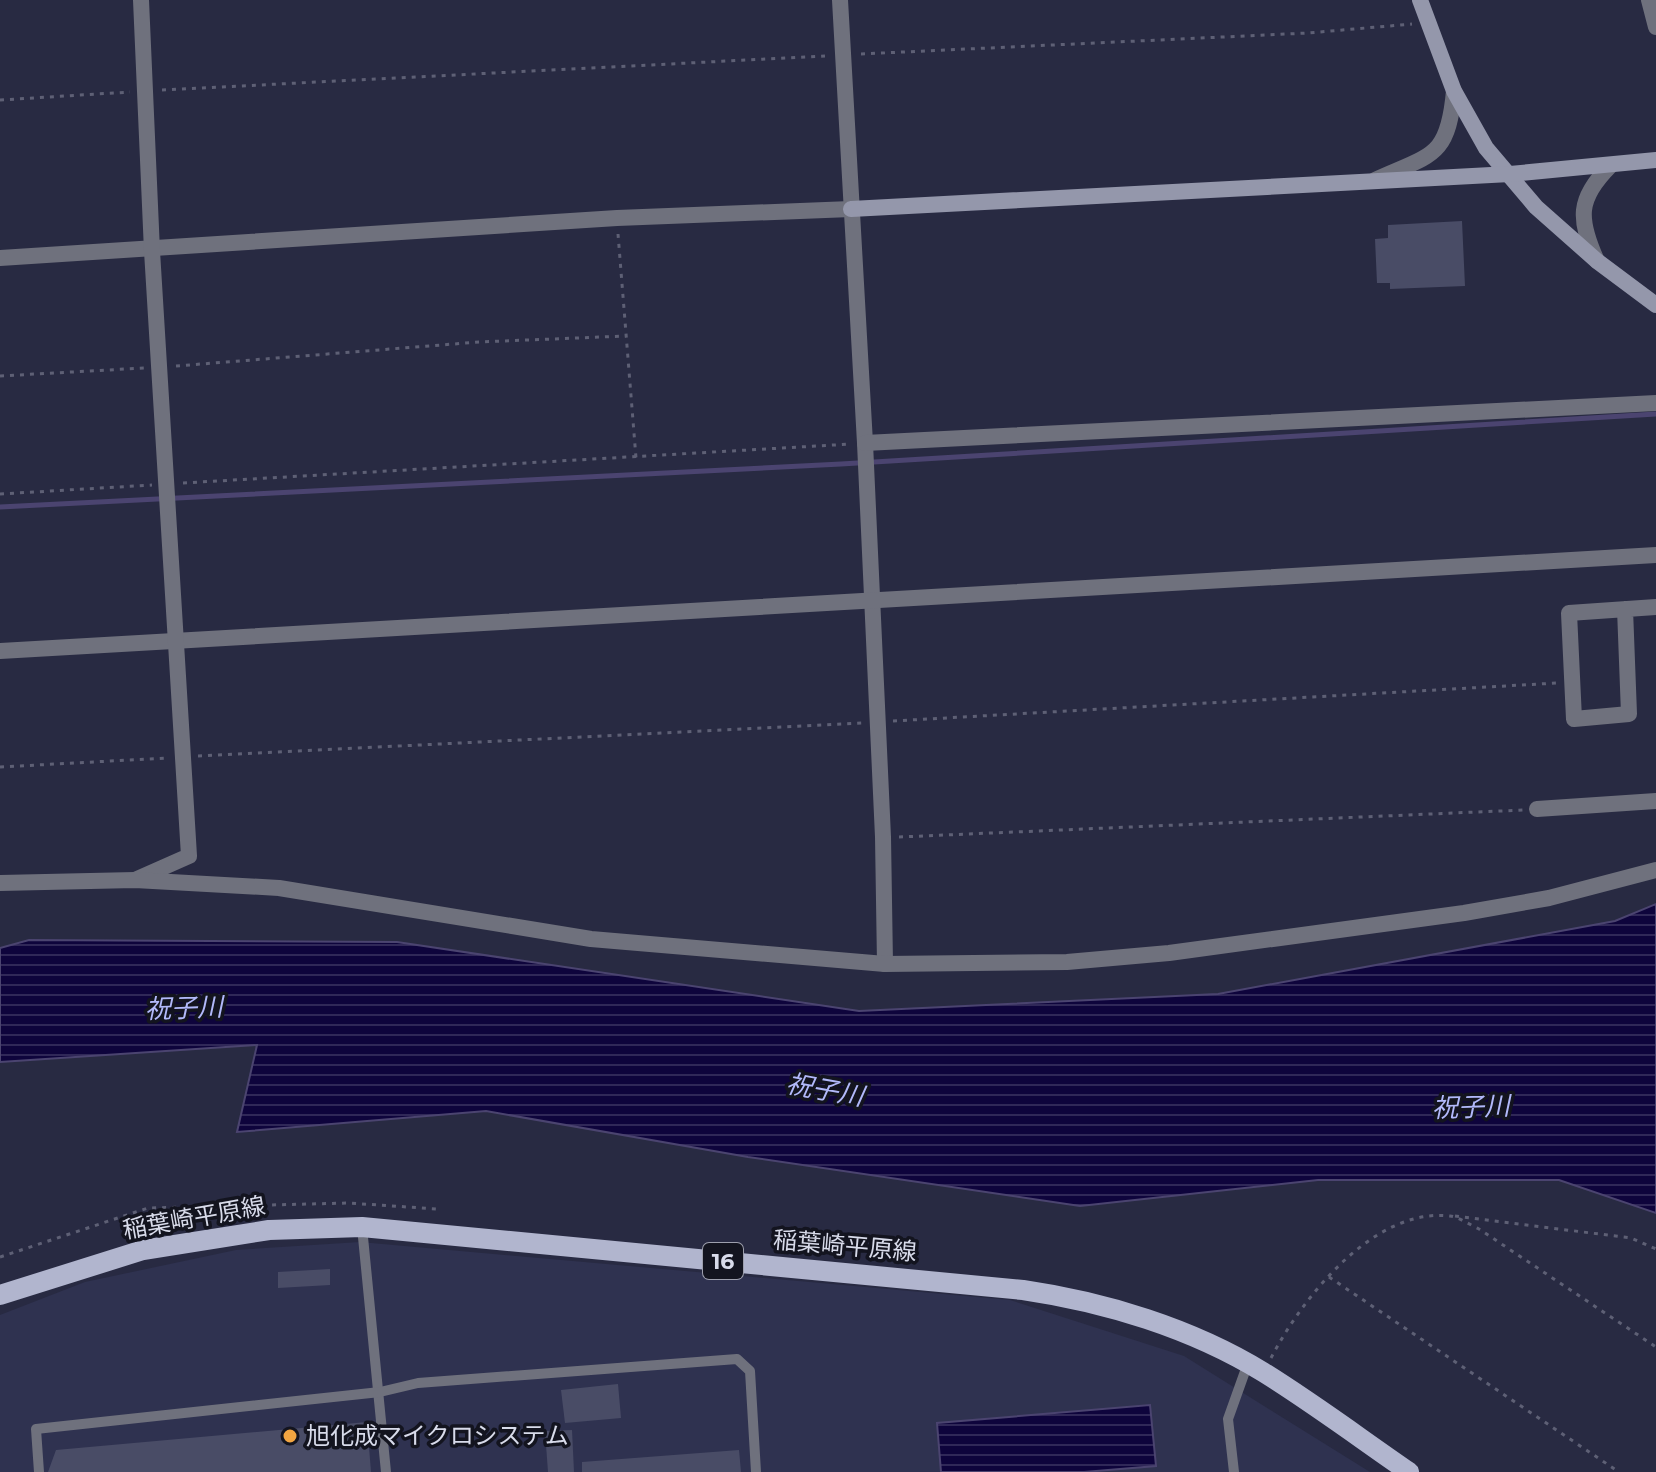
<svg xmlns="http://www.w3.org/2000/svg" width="1656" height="1472" font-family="Montserrat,'Noto Sans JP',sans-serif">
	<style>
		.built { fill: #2f3250 }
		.water { fill: url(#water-rules); stroke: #4b4470; stroke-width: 2 }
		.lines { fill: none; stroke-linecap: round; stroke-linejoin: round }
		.stream { stroke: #4b4470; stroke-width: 5 }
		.building { fill: #494c66 }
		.path { stroke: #5e6075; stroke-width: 3; stroke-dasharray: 4 6; stroke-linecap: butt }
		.lane { stroke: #6f717d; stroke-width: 10 }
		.street { stroke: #6f717d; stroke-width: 16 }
		.secondary { stroke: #9497ab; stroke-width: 16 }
		.primary { stroke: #b1b5ce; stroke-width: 20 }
		.poi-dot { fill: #f2a541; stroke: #13141f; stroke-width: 3 }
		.labels { text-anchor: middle; stroke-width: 7; stroke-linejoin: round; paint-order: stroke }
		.shield { fill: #13141f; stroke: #9d9fad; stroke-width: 2 }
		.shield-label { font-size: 22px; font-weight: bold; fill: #d8dbea }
		.street-label { font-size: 24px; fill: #d8dbea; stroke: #13141f }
		.poi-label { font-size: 24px; fill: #d8dbea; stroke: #13141f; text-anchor: start }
		.water-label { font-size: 26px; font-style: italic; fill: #b2b9fa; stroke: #13141f }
	</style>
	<defs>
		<pattern id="water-rules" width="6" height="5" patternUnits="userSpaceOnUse" patternTransform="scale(2)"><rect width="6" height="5" fill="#0e043c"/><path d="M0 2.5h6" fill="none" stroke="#302858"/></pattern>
	</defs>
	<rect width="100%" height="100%" fill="#282a42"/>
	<!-- built -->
	<polygon class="built" points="360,1242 1010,1300 1184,1356 1370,1472 0,1472 0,1315 85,1282 236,1250"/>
	<!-- water -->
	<g class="water">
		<polygon points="1656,904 1656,1213 1559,1180 1318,1180 1080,1206 748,1157 486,1111 237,1132 257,1045 0,1062 0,948 29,940 397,942 859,1011 1218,994 1615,921"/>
		<polygon points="1150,1405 1156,1466 1084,1472 941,1472 937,1423"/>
	</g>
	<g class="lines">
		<!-- stream -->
		<polyline class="stream" points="0,507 841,464 1656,414"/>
	</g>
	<!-- building -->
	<g class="building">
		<polygon points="1462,221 1465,286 1390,289 1390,283 1377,283 1375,239 1388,238 1388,225"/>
		<polygon points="330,1269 330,1285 278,1288 278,1272"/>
		<polygon points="618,1384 621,1418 565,1423 561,1390"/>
		<polygon points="367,1422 371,1472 48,1472 56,1450"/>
		<polygon points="572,1430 574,1472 548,1472 545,1431"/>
		<polygon points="739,1450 741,1472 582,1472 582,1462"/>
	</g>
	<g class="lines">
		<!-- path -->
		<g class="path">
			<polyline points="861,54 1308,33 1412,24"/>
			<polyline points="162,90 825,56"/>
			<polyline points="0,100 130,92"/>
			<polyline points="618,234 636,458"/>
			<polyline points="176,366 479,342 626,336"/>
			<polyline points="0,376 144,368"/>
			<polyline points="183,483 851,444"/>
			<polyline points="0,494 152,485"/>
			<polyline points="893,721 1557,683"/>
			<polyline points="198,756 862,723"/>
			<polyline points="0,767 167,758"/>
			<polyline points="899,837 1523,810"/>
			<polyline points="1455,1216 1631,1238 1656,1249"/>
			<polyline points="0,1257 148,1208 349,1203 437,1209"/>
			<polyline points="1329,1277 1619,1472"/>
			<path d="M1271 1358C1302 1298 1374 1207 1450 1216 1459 1217 1470 1225 1479 1229L1656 1347"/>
		</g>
		<!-- lane -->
		<g class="lane">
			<polyline points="362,1227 386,1472"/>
			<polyline points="39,1472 36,1429 380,1392 418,1383 737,1359 750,1371 756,1472"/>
			<polyline points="1234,1472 1228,1419 1248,1363"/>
		</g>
		<!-- street -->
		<g class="street">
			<polyline points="840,0 865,443 883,837 885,964"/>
			<polyline points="1649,0 1656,27"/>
			<path d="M1375 180C1432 154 1448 158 1454 91"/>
			<polyline points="0,258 617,218 851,209"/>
			<path d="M1597 261C1578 219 1577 199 1610 166"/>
			<polyline points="865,443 1656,403"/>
			<polyline points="1625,609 1629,714 1574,719 1569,613 1656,607"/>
			<polyline points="0,651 1656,555"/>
			<polyline points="1537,809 1656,801"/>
			<polyline points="137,879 189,856 152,251 141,0"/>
			<polyline points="0,883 135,880 279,888 591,939 885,964 1067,962 1169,953 1464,913 1549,898 1656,870"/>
		</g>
		<!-- secondary -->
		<g class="secondary">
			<polyline points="1420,0 1454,91 1486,148 1536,207 1597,261 1656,305"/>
			<polyline points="851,209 1510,174 1656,160"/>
		</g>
		<!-- primary -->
		<path class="primary" d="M0 1295 143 1250 269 1230 362 1227 1023 1290C1105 1302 1191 1328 1263 1372 1313 1403 1361 1439 1409 1472"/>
	</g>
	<!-- markers -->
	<circle class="poi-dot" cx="290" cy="1436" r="8"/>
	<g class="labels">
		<!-- shield labels -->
		<rect class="shield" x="703" y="1243" width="40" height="36" rx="6"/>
		<g class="shield-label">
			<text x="723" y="1269">16</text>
		</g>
		<!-- street labels -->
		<g class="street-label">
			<text transform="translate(194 1218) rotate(-10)" y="8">稲葉崎平原線</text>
			<text transform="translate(845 1246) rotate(5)" y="8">稲葉崎平原線</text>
		</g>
		<!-- poi labels -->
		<g class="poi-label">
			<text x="306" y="1444">旭化成マイクロシステム</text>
		</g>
		<!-- water labels -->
		<g class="water-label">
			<text transform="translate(184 1008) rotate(-2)" y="9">祝子川</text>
			<text transform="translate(825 1090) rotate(10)" y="9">祝子川</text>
			<text transform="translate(1471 1107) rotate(-2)" y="9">祝子川</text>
		</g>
	</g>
</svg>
